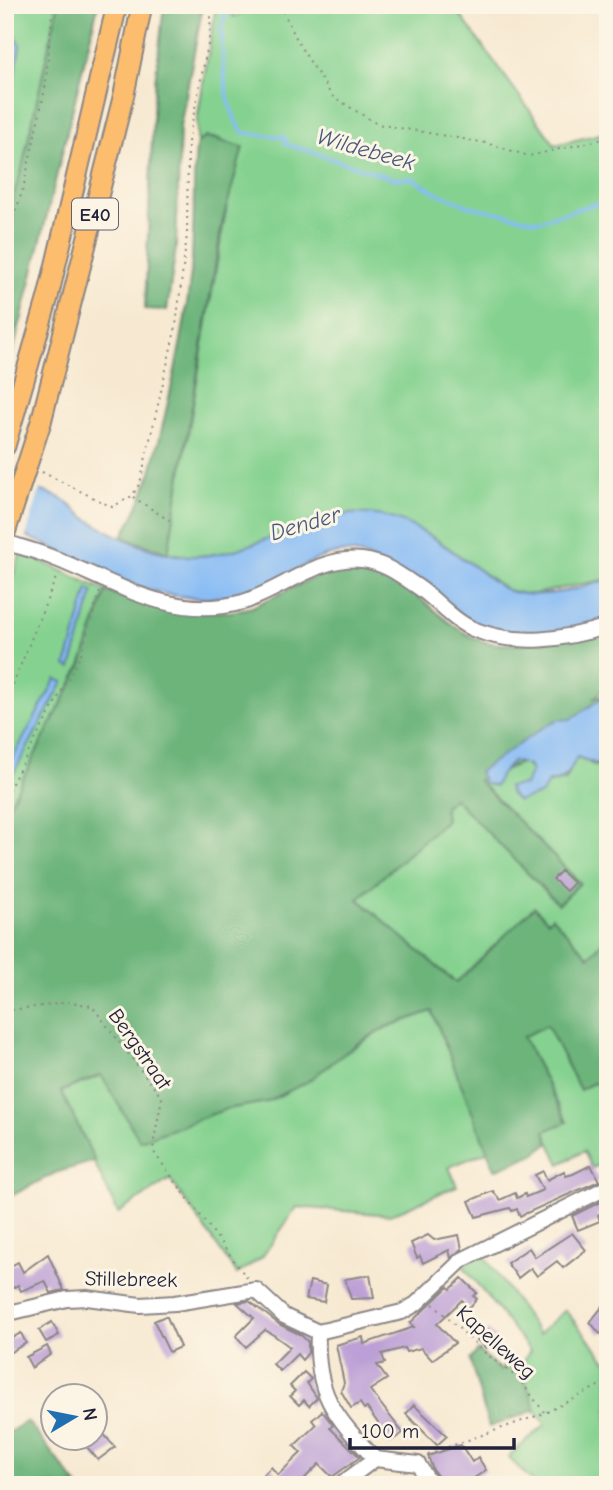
<svg xmlns="http://www.w3.org/2000/svg" width="613" height="1490" font-family="'Comic Neue',sans-serif">
	<style>
		.green { fill: #85d290; stroke: #547a66; stroke-width: 2 }
		.forest { fill: #6cb47a; stroke: #476b5a; stroke-width: 2 }
		.water { fill: #86bbf5; stroke: #546e98; stroke-width: 2 }
		.pier { fill: #f7e9d1 }
		.lines { fill: none; stroke-linecap: round; stroke-linejoin: round }
		.stream { stroke: #86bbf5; stroke-width: 3.5 }
		.building { fill: #bb9fd6 }
		.minor-casing { stroke: #8c8686; stroke-width: 18 }
		.highway-casing { stroke: #8c8686; stroke-width: 23 }
		.path { stroke: #8c8686; stroke-width: 2; stroke-dasharray: 2 5; stroke-linecap: butt }
		.minor { stroke: #fff; stroke-width: 14 }
		.highway { stroke: #fcbd6e; stroke-width: 19 }
		.highway-bridge-casing { stroke: #8c8686; stroke-width: 23; stroke-linecap: butt }
		.highway-bridge { stroke: #fcbd6e; stroke-width: 19 }
		.labels { text-anchor: middle; stroke-width: 6; stroke-linejoin: round; paint-order: stroke }
		.shield { fill: #fcf5e5; stroke: #63616e; stroke-width: 2 }
		.shield-label { font-size: 19px; font-weight: bold; fill: #22223b }
		.street-label { font-size: 21px; fill: #22223b; stroke: #fcf5e5 }
		.water-label { font-size: 23px; font-style: italic; fill: #45587c; stroke: #fcf5e5 }
	</style>
	<rect width="100%" height="100%" fill="#fcf5e5"/>
	<filter id="ink" filterUnits="userSpaceOnUse"><feTurbulence type="fractalNoise" baseFrequency=".0143" numOctaves="2"/><feDisplacementMap in="SourceGraphic" scale="14" xChannelSelector="R" yChannelSelector="G"/><feConvolveMatrix kernelMatrix="1 2 1 2 8 2 1 2 1" color-interpolation-filters="sRGB"/></filter>
	<filter id="wash" filterUnits="userSpaceOnUse"><feTurbulence type="fractalNoise" baseFrequency=".00686" numOctaves="4" result="noise"/><feDisplacementMap in="SourceGraphic" scale="28" xChannelSelector="R" yChannelSelector="G"/><feGaussianBlur stdDeviation="1.57" result="paint"/><feColorMatrix in="noise" values="0 0 0 0 0 0 0 0 0 0 0 0 0 0 0 0 0 1.4 0 .05"/><feComposite in="paint" operator="in"/></filter>
	<g filter="url(#wash)">
		<rect width="100%" height="100%" fill="#f7e9d1"/>
		<!-- green -->
		<g class="green">
			<polygon points="5,5 98,5 5,385"/>
			<polygon points="216,5 229,5 234,17 254,5 453,5 555,145 608,132 608,579 529,595 507,590 433,537 383,516 219,554 193,557 168,553 228,198 221,139 207,137 197,142 197,121"/>
			<polygon points="21,552 106,591 82,664 5,813 5,600"/>
			<polygon points="575,756 596,766 604,765 608,760 608,938 589,957 552,918 548,921 534,908 456,983 358,899 446,820 444,806 454,798 558,904 580,883 478,780 523,762"/>
			<polygon points="432,1011 489,1151 449,1167 457,1186 390,1215 297,1207 262,1257 237,1274 170,1179 118,1213 61,1092 101,1075 186,1122 226,1109 267,1102 387,1027"/>
			<polygon points="547,1024 580,1090 593,1083 608,1086 608,1162 592,1168 584,1151 560,1164 544,1131 567,1122 523,1037"/>
			<polygon points="483,1254 539,1334 565,1310 608,1363 608,1479 598,1485 536,1485 508,1457 546,1424 531,1405 520,1366 530,1351 463,1266"/>
		</g>
		<!-- forest -->
		<g class="forest">
			<polygon points="58,5 98,5 21,321 5,344 5,223 22,168"/>
			<polygon points="164,5 203,5 180,127 176,248 167,310 145,309 154,91"/>
			<path d="M207 137 243 147 222 224 168 553 122 537C150 491 156 453 168 402 181 345 192 290 193 233 195 202 192 173 197 142Z"/>
			<path d="M367 567C411 578 437 623 479 640 511 652 574 636 608 632V685L593 699 608 694V760L604 765 596 766 576 756 566 780 545 784 523 762 478 780 580 883 558 904 454 798 444 806 446 820 358 899 456 983 534 907 548 921 552 917 589 957 602 942 608 948V1086L593 1083 580 1090 547 1025 523 1037 567 1122 545 1131 549 1143 534 1154 495 1170 432 1011 386 1027 357 1044 307 1082 267 1102 226 1109 140 1141 101 1075 61 1091 95 1161 55 1173 5 1199V813L82 664 106 591 164 610 230 612 252 607 334 568Z"/>
			<polygon points="478,1350 500,1370 512,1358 520,1366 536,1410 489,1427 470,1360"/>
			<polygon points="27,1421 77,1485 5,1485 5,1435"/>
		</g>
		<!-- water -->
		<g class="water">
			<polygon points="5,10 20,46 5,133"/>
			<path d="M5 480C23 486 44 490 60 498 70 503 77 512 86 518 116 537 158 557 194 556 261 556 316 501 383 516 420 524 448 549 479 570 488 577 499 587 509 591 538 600 580 589 608 579V618C571 630 526 640 488 630 468 625 420 591 400 579 388 571 369 555 354 553 315 548 282 585 246 593 151 616 88 556 5 528Z"/>
			<polygon points="88,589 93,592 71,668 66,666"/>
			<polygon points="56,679 63,682 5,789 5,772"/>
			<path d="M608 694V757L600 765 577 757C569 773 566 781 548 782L542 794 518 801 511 795 508 787 525 785 531 770 528 765 513 761 501 774 495 786 484 783 479 772 487 766 544 727 557 720 571 719Z"/>
		</g>
		<!-- pier -->
		<polygon class="pier" points="5,476 41,487 25,539 5,532"/>
		<g class="lines">
			<!-- stream -->
			<path class="stream" d="M223 5 225 18 221 27C224 63 222 103 243 133L284 137 286 144 394 179 412 178 435 192 468 206 538 221 608 200"/>
		</g>
		<g id="blocks">
			<!-- building -->
			<g class="building">
				<polygon points="561,871 574,883 566,891 553,879"/>
				<polygon points="591,1165 599,1181 520,1216 517,1209 512,1211 510,1208 476,1217 469,1201 493,1191 500,1200 515,1193 517,1198 525,1194 526,1197 543,1190 535,1175 543,1171 547,1180 564,1171 566,1176 573,1174"/>
				<polygon points="608,1198 608,1206 598,1215 600,1221 578,1230 572,1216"/>
				<polygon points="572,1233 586,1250 563,1268 557,1261 537,1276 531,1268 518,1278 507,1263 529,1248 535,1257"/>
				<polygon points="428,1235 434,1240 459,1235 462,1249 451,1258 449,1250 423,1263 420,1256 417,1258 411,1243"/>
				<polygon points="48,1254 64,1290 51,1293 45,1281 21,1291 18,1285 13,1288 5,1276 5,1269 18,1262 23,1272"/>
				<polygon points="370,1275 374,1298 351,1299 345,1279"/>
				<polygon points="462,1278 477,1293 473,1296 477,1299 469,1308 462,1300 437,1324 455,1343 432,1360 421,1348 406,1352 404,1348 382,1354 385,1363 377,1365 387,1379 370,1390 403,1433 391,1441 367,1408 364,1409 360,1403 351,1408 341,1391 344,1383 336,1345 363,1337 364,1344 414,1327 410,1323 448,1287 451,1289"/>
				<polygon points="310,1281 327,1285 324,1302 306,1299"/>
				<polygon points="249,1301 280,1325 301,1335 308,1342 308,1353 302,1360 297,1354 280,1371 273,1364 290,1347 275,1336 265,1330 246,1347 236,1336 254,1318 237,1303"/>
				<polygon points="603,1306 608,1312 608,1328 600,1334 590,1322"/>
				<polygon points="163,1317 167,1317 180,1347 169,1352 154,1321"/>
				<polygon points="52,1322 59,1335 46,1342 39,1330"/>
				<polygon points="488,1330 497,1339 486,1348 477,1340"/>
				<polygon points="21,1333 26,1343 9,1353 5,1342"/>
				<polygon points="47,1346 51,1354 32,1368 26,1357"/>
				<polygon points="304,1372 311,1379 307,1383 317,1398 309,1406 304,1400 299,1405 290,1396 295,1391 290,1386"/>
				<polygon points="414,1405 447,1436 437,1445 406,1414"/>
				<polygon points="322,1411 333,1425 330,1428 360,1457 332,1477 319,1464 305,1478 311,1485 254,1485 271,1467 278,1475 301,1453 294,1446 316,1425 312,1420"/>
				<polygon points="101,1431 115,1447 98,1460 79,1438 94,1438"/>
				<polygon points="461,1445 472,1462 478,1457 486,1470 464,1485 444,1485 433,1470 428,1456"/>
			</g>
		</g>
	</g>
	<g filter="url(#ink)">
		<use href="#blocks" fill-opacity="0" stroke="#8c8686" stroke-width="2"/>
		<g class="lines">
			<!-- minor casing -->
			<g class="minor-casing">
				<g id="minor">
					<path d="M5 542C20 547 36 551 51 557 113 581 172 622 243 602 282 590 320 555 362 560 385 563 399 574 418 587 436 599 453 621 473 629 517 647 564 640 608 626"/>
					<polyline points="5,1314 67,1299 87,1298 140,1305 175,1303 256,1290 284,1316 318,1332"/>
					<polyline points="318,1332 402,1312 416,1304 462,1260 608,1187"/>
					<path d="M318 1332C315 1395 334 1415 375 1459L418 1464 431 1485"/>
					<polyline points="340,1485 375,1459"/>
				</g>
			</g>
			<!-- highway casing -->
			<g class="highway-casing">
				<g id="highway">
					<polyline points="41,422 124,94 142,5"/>
					<polyline points="5,446 48,297 117,5"/>
				</g>
			</g>
			<!-- path -->
			<g class="path">
				<polyline points="280,5 300,46 332,96 377,124 486,143 529,156 608,138"/>
				<polyline points="5,244 23,189 45,89 53,5"/>
				<polyline points="42,472 112,507 132,496 140,483 176,326 187,235 188,142 209,40 212,5"/>
				<polyline points="133,497 173,523"/>
				<polyline points="5,704 57,575"/>
				<polyline points="5,796 80,657 100,591"/>
				<polyline points="5,1011 70,1002 92,1006 162,1098 153,1145 155,1154 247,1278"/>
				<polyline points="433,1304 484,1352 519,1379 544,1412"/>
				<polyline points="428,1454 545,1413 608,1381"/>
			</g>
			<!-- minor -->
			<use href="#minor" class="minor"/>
			<!-- highway -->
			<use href="#highway" class="highway"/>
			<!-- highway-bridge casing -->
			<g class="highway-bridge-casing">
				<polyline id="highway-bridge" points="5,533 41,422"/>
			</g>
			<!-- highway-bridge -->
			<use href="#highway-bridge" class="highway-bridge"/>
		</g>
	</g>
	<g class="labels">
		<!-- shield labels -->
		<rect class="shield" x="72" y="198.5" width="46" height="31" rx="5"/>
		<g class="shield-label">
			<text x="95" y="221">E40</text>
		</g>
		<!-- street labels -->
		<g class="street-label">
			<text transform="translate(140 1049) rotate(55)" y="7">Bergstraat</text>
			<text transform="translate(131 1279) rotate(1)" y="7">Stillebreek</text>
			<text transform="translate(496 1342) rotate(42)" y="7">Kapelleweg</text>
		</g>
		<!-- water labels -->
		<g class="water-label">
			<text transform="translate(366 149) rotate(16)" y="8">Wildebeek</text>
			<text transform="translate(305 523) rotate(-16)" y="8">Dender</text>
		</g>
	</g>
	<!-- margin -->
	<rect width="613" height="1490" fill="none" stroke="#fcf5e5" stroke-width="28"/>
	<!-- north arrow -->
	<g transform="translate(74 1417) rotate(80)"><circle r="33" fill="#fcf5e5" stroke="#a5a1a1" stroke-width="2"/>
	<path d="M0-5L12 26L0 18L-12 26Z" fill="#1f6fb2"/>
	<text y="-10" font-size="19" font-weight="bold" text-anchor="middle" fill="#22223b">N</text>
	</g>
	<!-- scale -->
	<path d="M350 1438v10h164v-10" fill="none" stroke="#22223b" stroke-width="3.5"/>
	<text x="361" y="1438" font-size="21" fill="#22223b" stroke="#fcf5e5" stroke-width="5" paint-order="stroke">100 m</text>
</svg>
